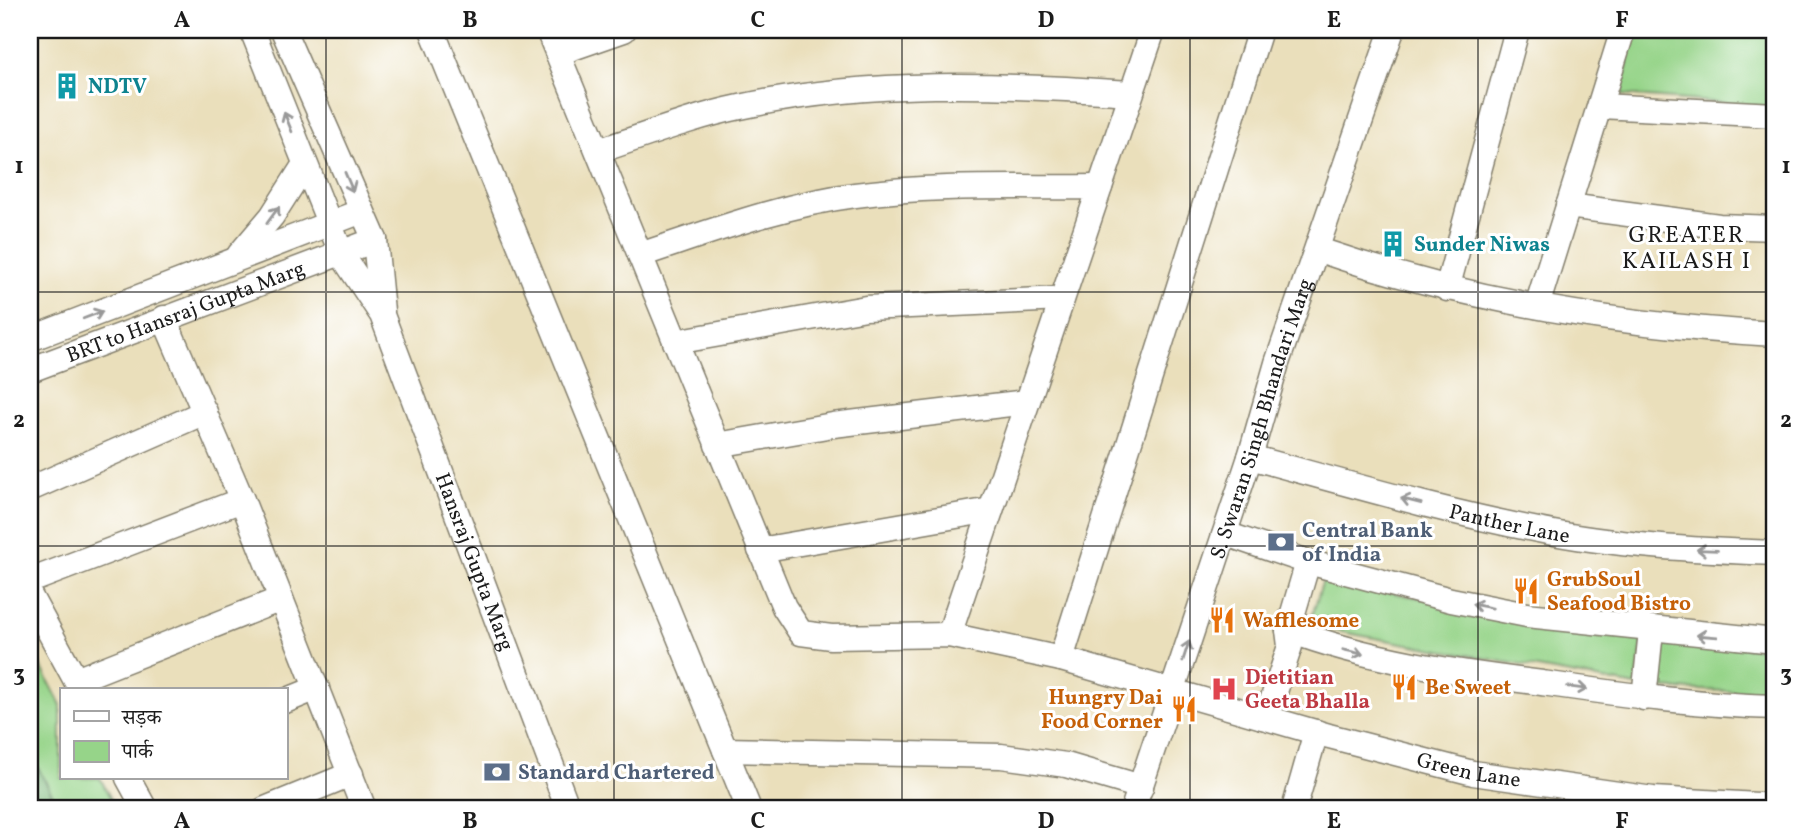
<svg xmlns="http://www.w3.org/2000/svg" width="1805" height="839" font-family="Vollkorn,'Noto Serif Devanagari',serif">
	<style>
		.green { fill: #96d489; stroke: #597852; stroke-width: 2 }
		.forest { fill: #78b675; stroke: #4a6948; stroke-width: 2 }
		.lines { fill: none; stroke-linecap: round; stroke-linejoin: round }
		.minor-casing { stroke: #837e6c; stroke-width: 27 }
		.minor { stroke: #fff; stroke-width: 24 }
		.oneway { stroke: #999 }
		.grid { fill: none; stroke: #1c1c1c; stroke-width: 2; stroke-opacity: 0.55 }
		.labels { text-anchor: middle; stroke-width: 6; stroke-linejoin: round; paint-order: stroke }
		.culture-label { font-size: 21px; font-weight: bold; fill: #0d838f; stroke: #fff; text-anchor: start }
		.street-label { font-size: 21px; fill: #1c1c1c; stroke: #fff }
		.service-label { font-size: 21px; font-weight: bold; fill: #4e5e75; stroke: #fff; text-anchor: start }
		.food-label { font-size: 21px; font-weight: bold; fill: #c56008; stroke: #fff; text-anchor: start }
		.health-label { font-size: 21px; font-weight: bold; fill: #be3a42; stroke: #fff; text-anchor: start }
		.neighbourhood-label { font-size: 23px; letter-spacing: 2px; fill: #1c1c1c; stroke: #fff }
		.neatline { fill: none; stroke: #1c1c1c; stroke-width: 2.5 }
		.grid-label { font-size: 23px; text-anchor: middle; font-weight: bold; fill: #1c1c1c }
	</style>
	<rect width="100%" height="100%" fill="#fff"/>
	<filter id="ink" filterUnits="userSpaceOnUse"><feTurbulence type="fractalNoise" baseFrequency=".0143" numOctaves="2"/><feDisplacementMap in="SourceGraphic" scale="14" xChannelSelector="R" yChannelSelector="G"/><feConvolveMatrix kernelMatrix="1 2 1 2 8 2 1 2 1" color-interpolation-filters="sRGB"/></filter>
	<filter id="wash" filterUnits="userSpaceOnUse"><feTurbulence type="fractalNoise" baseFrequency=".00686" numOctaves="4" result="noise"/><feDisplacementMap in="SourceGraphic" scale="28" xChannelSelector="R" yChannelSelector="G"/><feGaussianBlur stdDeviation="1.57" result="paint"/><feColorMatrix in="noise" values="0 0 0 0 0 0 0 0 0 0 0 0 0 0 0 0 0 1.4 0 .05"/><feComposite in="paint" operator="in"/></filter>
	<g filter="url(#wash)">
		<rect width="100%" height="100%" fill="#eadfbb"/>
		<!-- green -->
		<g class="green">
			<polygon points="1637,30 1775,30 1775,107 1622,95 1630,47"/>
			<polygon points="1323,580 1643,639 1636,686 1309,626"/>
			<polygon points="1654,643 1775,649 1775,693 1651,688"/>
			<polygon points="30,645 61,705 61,778 100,778 116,809 60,809 30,753"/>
		</g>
		<!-- forest -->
		<polygon class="forest" points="30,753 60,809 30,809"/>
	</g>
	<g filter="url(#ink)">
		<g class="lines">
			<!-- minor casing -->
			<g class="minor-casing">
				<g id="minor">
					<path id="s1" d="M252 30 342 255 382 315 568 809"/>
					<polyline points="283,30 375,240 382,311"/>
					<polyline points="432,30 749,809"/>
					<path id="s2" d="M548 30 784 607 801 633 831 637 949 635 1061 659 1329 736 1473 773 1653 799 1775 806"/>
					<polyline points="558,53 624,30"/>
					<polyline points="1600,106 1775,115"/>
					<path d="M598 151C644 136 692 117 740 107 869 79 1000 84 1131 93"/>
					<polyline points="1568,206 1719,226 1775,228"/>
					<path d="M1319 250C1465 300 1621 326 1775 334"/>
					<polyline points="239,255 272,216 305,164"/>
					<path d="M640 255C710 232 781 205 855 195 936 184 1019 188 1100 187"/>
					<polyline points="1447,289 1517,30"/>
					<polyline points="1537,306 1623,30"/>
					<polyline points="164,318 242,500 364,809"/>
					<polyline points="30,339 362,211"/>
					<polyline points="675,342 866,308 1062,299"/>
					<path id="s3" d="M30 370 375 240"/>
					<polyline points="717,445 833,425 1027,402"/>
					<path id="s4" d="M1250 457C1346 483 1441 511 1538 530 1615 546 1697 550 1775 553"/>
					<polyline points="30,489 205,412"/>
					<polyline points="1224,536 1232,536 1308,562 1451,600 1527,615 1775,641"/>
					<polyline points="760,550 991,510"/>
					<polyline points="30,581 242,500"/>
					<polyline points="30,596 81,690"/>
					<path d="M1288 630C1371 661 1455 672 1542 683 1620 694 1697 705 1775 707"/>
					<polyline points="949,635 1153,30"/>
					<polyline points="1061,659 1260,30"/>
					<polyline points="76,680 281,599"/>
					<polyline points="1644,698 1651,631"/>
					<polyline points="285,701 317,688"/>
					<polyline points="1262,717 1271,704 1290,646 1288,630 1308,562"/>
					<polyline points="725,750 1001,756 1066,765 1141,787"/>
					<polyline points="128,778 145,809"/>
					<polyline points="265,809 351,774"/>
					<path id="s5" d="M1133 809 1250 457 1277 363 1392 30"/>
					<polyline points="1294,809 1316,732"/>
				</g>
			</g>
			<!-- minor -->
			<use href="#minor" class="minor"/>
		</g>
		<!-- one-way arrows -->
		<defs><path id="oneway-shaft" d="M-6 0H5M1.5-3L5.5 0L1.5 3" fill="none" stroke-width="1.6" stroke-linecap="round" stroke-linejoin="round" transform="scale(1.75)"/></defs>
		<g class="oneway">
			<use href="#oneway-shaft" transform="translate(288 122) rotate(-112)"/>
			<use href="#oneway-shaft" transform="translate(349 182) rotate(67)"/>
			<use href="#oneway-shaft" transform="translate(273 215) rotate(-54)"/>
			<use href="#oneway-shaft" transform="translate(93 315) rotate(-21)"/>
			<use href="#oneway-shaft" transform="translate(1411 501) rotate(-166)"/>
			<use href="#oneway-shaft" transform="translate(1707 550) rotate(-178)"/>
			<use href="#oneway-shaft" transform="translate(1482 606) rotate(-169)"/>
			<use href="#oneway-shaft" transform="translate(1707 636) rotate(-175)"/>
			<use href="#oneway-shaft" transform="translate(1186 651) rotate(-72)"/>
			<use href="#oneway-shaft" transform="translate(1353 652) rotate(13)"/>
			<use href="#oneway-shaft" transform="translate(1577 688) rotate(8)"/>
		</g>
	</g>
	<!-- grid -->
	<path class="grid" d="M326 30V809M614 30V809M902 30V809M1190 30V809M1478 30V809M30 292H1775M30 546H1775"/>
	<!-- icons -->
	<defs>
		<g id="building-bare" transform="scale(2.1)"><path d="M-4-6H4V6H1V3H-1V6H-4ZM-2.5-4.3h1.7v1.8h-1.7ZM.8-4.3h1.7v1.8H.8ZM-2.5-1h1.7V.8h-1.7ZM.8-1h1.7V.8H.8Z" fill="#0f9aa8" stroke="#fff" stroke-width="2.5" paint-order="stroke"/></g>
		<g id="bank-bare" transform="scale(2.1)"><path d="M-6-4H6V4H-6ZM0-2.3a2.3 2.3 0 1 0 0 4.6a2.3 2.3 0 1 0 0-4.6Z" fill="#5c6f8a" stroke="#fff" stroke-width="2.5" paint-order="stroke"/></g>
		<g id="restaurant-bare" transform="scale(2.1)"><path d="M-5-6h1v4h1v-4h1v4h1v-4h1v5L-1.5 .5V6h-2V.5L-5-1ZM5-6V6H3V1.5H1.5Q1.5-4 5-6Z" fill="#e8710a" stroke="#fff" stroke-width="2.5" paint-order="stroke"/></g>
		<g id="hospital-bare" transform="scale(2.1)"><path d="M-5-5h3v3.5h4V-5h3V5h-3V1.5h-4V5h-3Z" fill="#e0444e" stroke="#fff" stroke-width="2.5" paint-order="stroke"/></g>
	</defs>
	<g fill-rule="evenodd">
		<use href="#building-bare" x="67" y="86"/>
		<use href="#building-bare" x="1393" y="244"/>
		<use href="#bank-bare" x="1281" y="542"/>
		<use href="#restaurant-bare" x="1526" y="591"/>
		<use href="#restaurant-bare" x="1222" y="620"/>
		<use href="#restaurant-bare" x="1404" y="687"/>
		<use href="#hospital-bare" x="1224" y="689"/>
		<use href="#restaurant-bare" x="1184" y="709"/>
		<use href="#bank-bare" x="497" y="772"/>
	</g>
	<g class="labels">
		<!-- culture labels -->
		<g class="culture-label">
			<text x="88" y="93">NDTV</text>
			<text x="1414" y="251">Sunder Niwas</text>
		</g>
		<!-- street labels -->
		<g class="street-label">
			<text dy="7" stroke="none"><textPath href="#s3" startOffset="166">BRT to Hansraj Gupta Marg</textPath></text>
			<text dy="7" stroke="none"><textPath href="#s5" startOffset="411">S. Swaran Singh Bhandari Marg</textPath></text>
			<text dy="7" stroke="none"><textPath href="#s4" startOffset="268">Panther Lane</textPath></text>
			<text dy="7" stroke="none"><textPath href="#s1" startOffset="578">Hansraj Gupta Marg</textPath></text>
			<text dy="7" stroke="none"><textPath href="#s2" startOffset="1340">Green Lane</textPath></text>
		</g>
		<!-- service labels -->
		<g class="service-label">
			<text x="1302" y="537">Central Bank<tspan x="1302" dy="24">of India</tspan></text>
			<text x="518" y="779">Standard Chartered</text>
		</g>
		<!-- food labels -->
		<g class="food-label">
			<text x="1547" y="586">GrubSoul<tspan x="1547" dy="24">Seafood Bistro</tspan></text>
			<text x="1243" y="627">Wafflesome</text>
			<text x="1425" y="694">Be Sweet</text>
			<text x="1163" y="704" text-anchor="end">Hungry Dai<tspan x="1163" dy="24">Food Corner</tspan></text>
		</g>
		<!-- health labels -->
		<g class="health-label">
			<text x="1245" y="684">Dietitian<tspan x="1245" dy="24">Geeta Bhalla</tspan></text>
		</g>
		<!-- neighbourhood labels -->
		<g class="neighbourhood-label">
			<text x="1687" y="242">GREATER<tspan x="1687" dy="26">KAILASH I</tspan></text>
		</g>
	</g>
	<!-- margin -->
	<rect width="1805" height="839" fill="none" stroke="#fff" stroke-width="77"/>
	<!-- legend -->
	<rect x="60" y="688" width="228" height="91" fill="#ffffff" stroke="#a4a4a4" stroke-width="2"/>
	<rect x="74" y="711" width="35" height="10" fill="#ffffff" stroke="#a4a4a4" stroke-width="2"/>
	<text x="122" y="724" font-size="21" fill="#1c1c1c">सड़क</text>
	<rect x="74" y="741" width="35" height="21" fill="#96d489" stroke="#a4a4a4" stroke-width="2"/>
	<text x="122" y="758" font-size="21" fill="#1c1c1c">पार्क</text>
	<rect x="38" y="38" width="1728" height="762" class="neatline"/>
	<g class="grid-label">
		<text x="182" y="27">A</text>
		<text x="470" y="27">B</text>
		<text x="758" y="27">C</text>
		<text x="1046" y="27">D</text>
		<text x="1334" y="27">E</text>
		<text x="1622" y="27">F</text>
		<text x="19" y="173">1</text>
		<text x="1786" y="173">1</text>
		<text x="19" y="427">2</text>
		<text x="1786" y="427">2</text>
		<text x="19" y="681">3</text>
		<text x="1786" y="681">3</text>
		<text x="182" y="828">A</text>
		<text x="470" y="828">B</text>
		<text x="758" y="828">C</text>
		<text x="1046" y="828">D</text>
		<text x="1334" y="828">E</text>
		<text x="1622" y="828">F</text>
	</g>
</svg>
